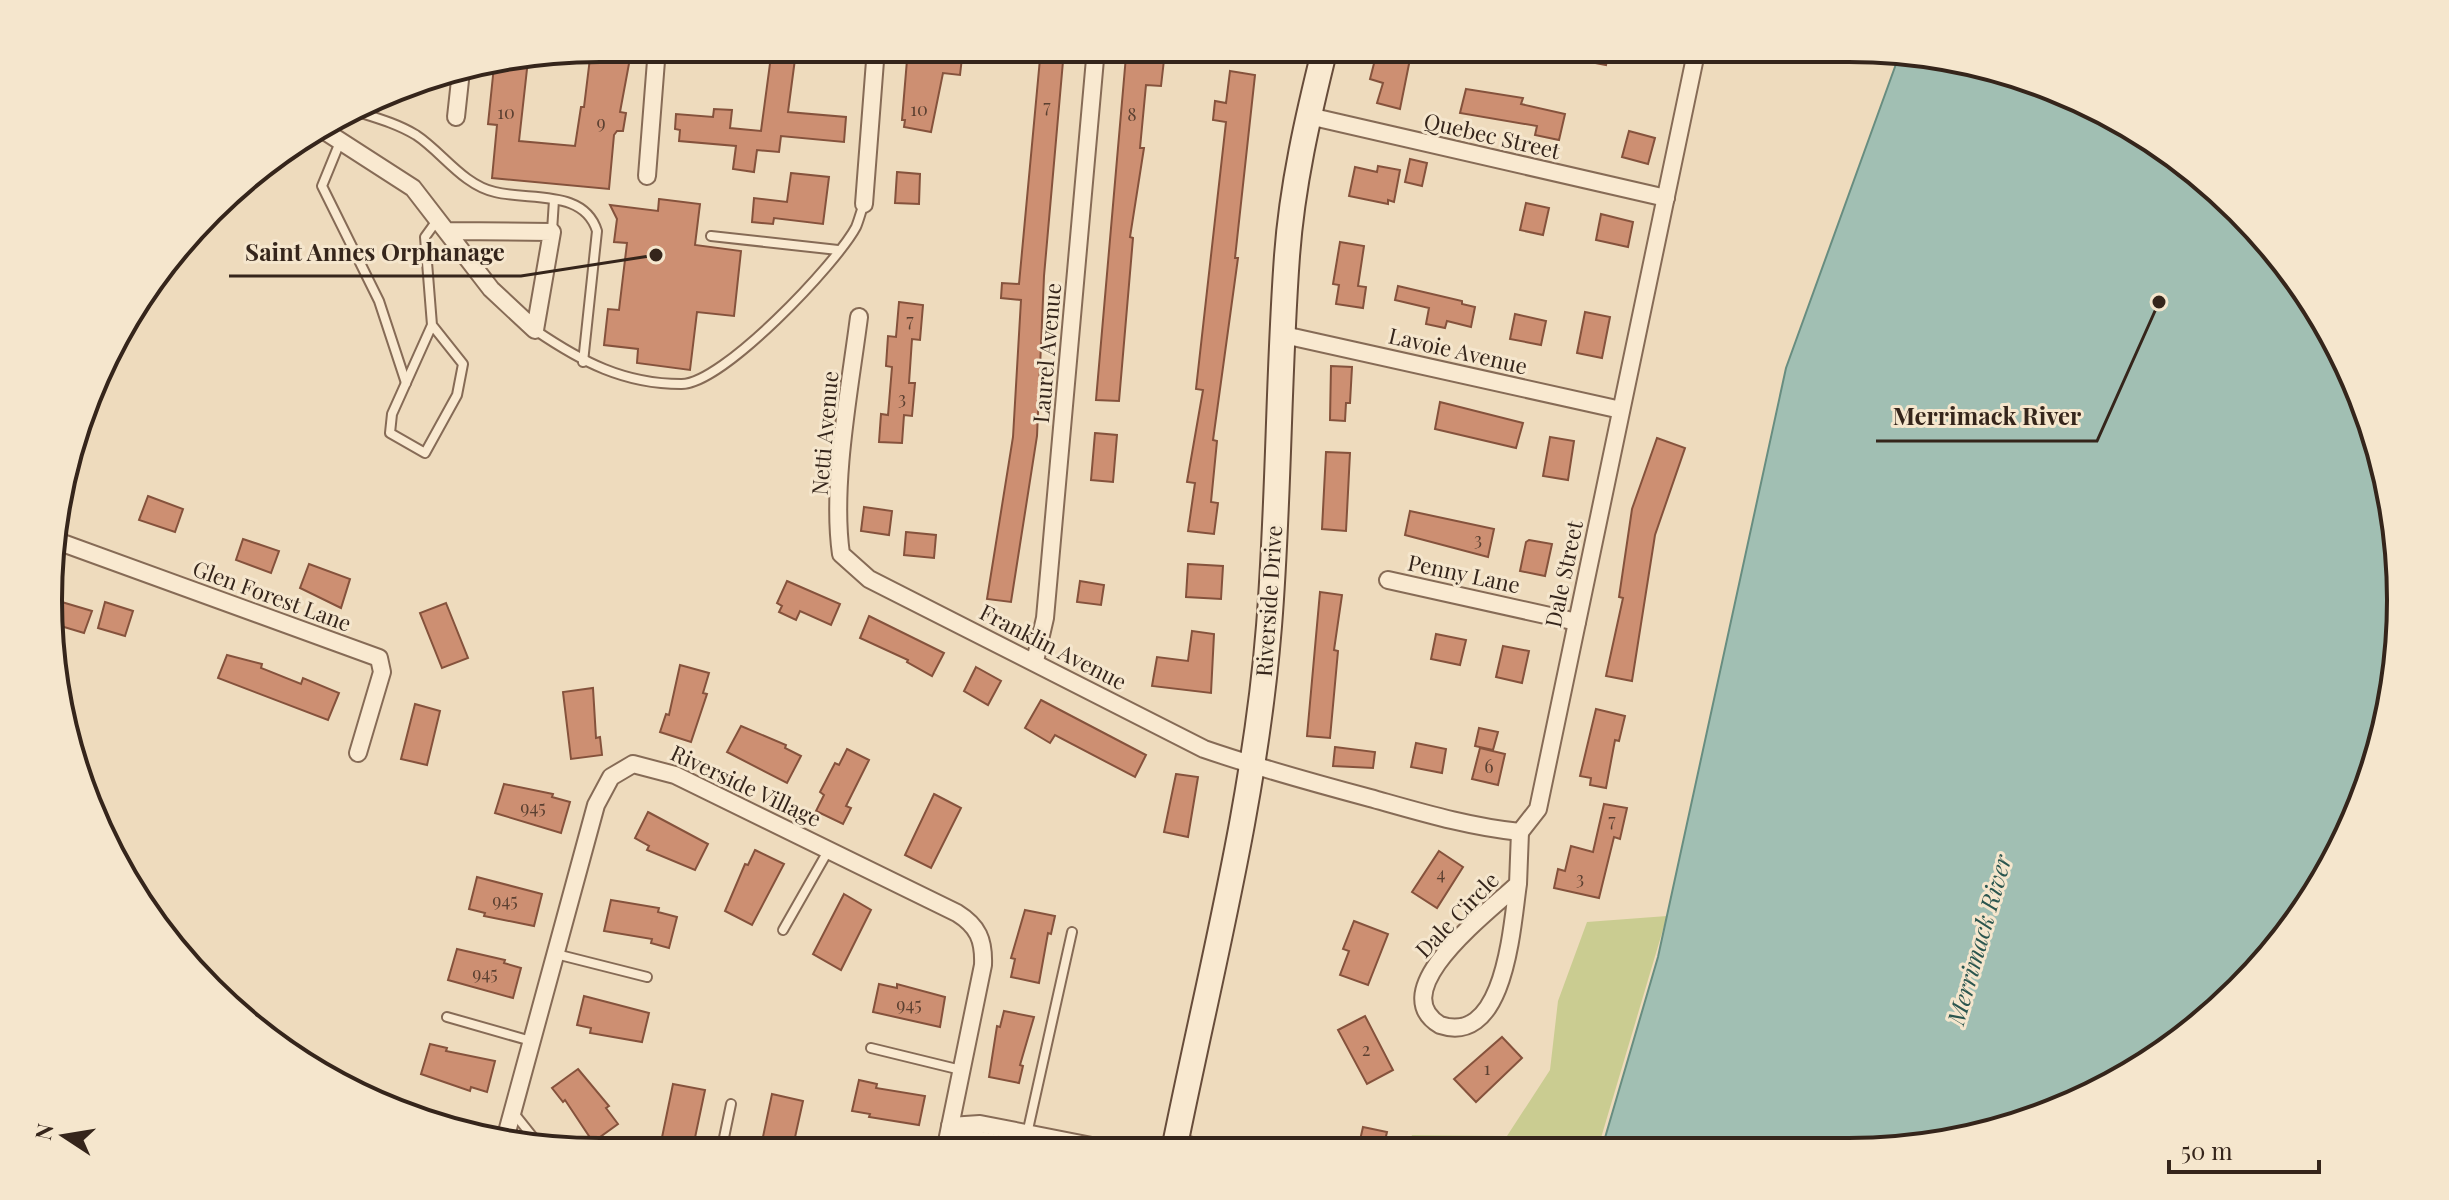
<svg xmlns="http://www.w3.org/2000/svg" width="2449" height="1200" font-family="'Playfair Display',serif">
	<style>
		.green { fill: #cacc91 }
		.water { fill: #a1bfb3; stroke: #688d80; stroke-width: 2 }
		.building { fill: #cd8f72; stroke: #85523c; stroke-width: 2 }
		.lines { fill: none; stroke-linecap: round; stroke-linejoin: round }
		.lane-casing { stroke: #866b56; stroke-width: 12 }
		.street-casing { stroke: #866b56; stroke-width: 20 }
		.secondary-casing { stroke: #674c3a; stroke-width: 28 }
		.lane { stroke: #f9e9d0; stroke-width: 8 }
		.street { stroke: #f9e9d0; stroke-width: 16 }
		.secondary { stroke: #f9e9d0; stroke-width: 24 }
		.labels { text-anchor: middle; stroke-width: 6; stroke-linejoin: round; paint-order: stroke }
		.number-label { font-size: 18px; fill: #5b4031 }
		.street-label { font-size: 22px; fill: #35251b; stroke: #f5e6cd }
		.water-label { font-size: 24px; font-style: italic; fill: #2a554e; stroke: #f5e6cd }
		.rim { fill: none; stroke: #35251b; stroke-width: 4 }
		.leader { fill: none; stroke: #35251b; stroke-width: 3 }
		.callout-dot { fill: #35251b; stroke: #f5e6cd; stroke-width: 3 }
		.callout-label { font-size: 24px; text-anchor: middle; font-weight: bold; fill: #35251b; stroke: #f5e6cd; stroke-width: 6; stroke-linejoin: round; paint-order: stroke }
	</style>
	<rect width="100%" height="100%" fill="#eedbbd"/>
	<!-- green -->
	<polygon class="green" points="1667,916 1598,1148 1406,1149 1412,1135 1507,1136 1550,1070 1558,1001 1587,922"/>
	<!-- water -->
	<polygon class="water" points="1900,53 1957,59 2061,90 2156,141 2240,210 2308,294 2359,389 2390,493 2401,600 2396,651 2370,774 2359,812 2287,936 2185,1038 2061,1110 1922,1147 1602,1148 1658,957 1786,368"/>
	<!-- building -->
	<g class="building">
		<polygon points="908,48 963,49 960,75 943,73 931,132 904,127 905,120 902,120"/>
		<polygon points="1041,48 1064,50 1044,276 1037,436 1011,602 987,599 1013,437 1021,300 1001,298 1002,283 1019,284"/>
		<polygon points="1378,48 1411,54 1400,109 1377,103 1383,83 1370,79"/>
		<polygon points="1559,48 1610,48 1606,65 1559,56"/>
		<polygon points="591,50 631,53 620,112 626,113 623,131 617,131 614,135 609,189 492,178 497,125 488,124 494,66 528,60 519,141 575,146 581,107 584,107"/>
		<polygon points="771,56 795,59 788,112 846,117 844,142 781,136 779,152 757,150 754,172 733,169 736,146 679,141 680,130 675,129 676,114 713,117 714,109 732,110 730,128 761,131"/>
		<polygon points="1126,56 1164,60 1161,86 1146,85 1140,148 1144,148 1130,237 1133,238 1119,401 1096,400"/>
		<polygon points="1230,71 1255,75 1235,258 1238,258 1213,440 1217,441 1211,502 1218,503 1214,534 1188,531 1195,483 1187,482 1203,390 1196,389 1226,122 1213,120 1215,101 1226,103"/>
		<polygon points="1466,89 1523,98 1521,104 1565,114 1559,140 1535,135 1537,126 1460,113"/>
		<polygon points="1629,131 1655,138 1648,164 1622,157"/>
		<polygon points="1410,159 1427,163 1422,186 1405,182"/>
		<polygon points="1378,166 1400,170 1394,202 1388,200 1388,204 1349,196 1355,167 1377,172"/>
		<polygon points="897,172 920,174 919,204 895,203"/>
		<polygon points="791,173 829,177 823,224 774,218 773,224 752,222 754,198 787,202"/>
		<polygon points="659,199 700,204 695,245 741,251 734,316 697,312 690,370 637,363 638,349 604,345 608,309 619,310 627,243 614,242 617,219 610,205 658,211"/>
		<polygon points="1526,203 1549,208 1543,235 1520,230"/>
		<polygon points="1601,214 1633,222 1628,247 1596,240"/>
		<polygon points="1340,242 1364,246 1358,286 1366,287 1363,308 1336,304 1339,285 1333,284"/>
		<polygon points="1398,286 1462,301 1462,304 1475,307 1471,327 1447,321 1445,328 1426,324 1429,308 1395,300"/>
		<polygon points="899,302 923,305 920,340 912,339 909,383 915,383 912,416 904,415 902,443 879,442 881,414 888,415 892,367 886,366 888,336 896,337"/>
		<polygon points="1585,312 1610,317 1602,358 1577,353"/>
		<polygon points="1515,314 1546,321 1541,345 1510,339"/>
		<polygon points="1331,366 1352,367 1350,403 1346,403 1345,421 1330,420"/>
		<polygon points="1440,402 1523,423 1516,448 1435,429"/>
		<polygon points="1095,433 1117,435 1113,482 1091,480"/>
		<polygon points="1550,437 1574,441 1568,480 1543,476"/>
		<polygon points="1657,438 1685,448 1655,535 1632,681 1606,676 1623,598 1619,597 1632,509"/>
		<polygon points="1326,452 1350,453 1346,531 1322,529"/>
		<polygon points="148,496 183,509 175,532 139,520"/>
		<polygon points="864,507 892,511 889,535 861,531"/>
		<polygon points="1410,511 1494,529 1488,557 1405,535"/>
		<polygon points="906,532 936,535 934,558 904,555"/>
		<polygon points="243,539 279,551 271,573 236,560"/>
		<polygon points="1529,540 1552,544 1545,576 1520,571 1526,542"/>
		<polygon points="309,564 350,579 341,608 300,588"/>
		<polygon points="1188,564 1223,566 1221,599 1186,597"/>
		<polygon points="787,581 840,604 831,625 800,611 796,620 779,612 782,606 777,603"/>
		<polygon points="1080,581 1104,585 1101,605 1077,602"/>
		<polygon points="1320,592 1342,595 1334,650 1338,651 1330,738 1307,736"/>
		<polygon points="55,600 92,611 84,633 54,624"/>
		<polygon points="105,602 133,611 125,636 98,628"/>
		<polygon points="446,603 468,658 442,668 420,613"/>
		<polygon points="869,616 944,653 932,676 907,662 908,660 860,638"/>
		<polygon points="1192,631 1214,634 1211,693 1152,686 1157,657 1188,661"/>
		<polygon points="1436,634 1466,640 1460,665 1431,659"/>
		<polygon points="1503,646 1529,651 1522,683 1496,677"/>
		<polygon points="227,655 262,664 261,668 301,684 303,678 339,693 328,720 218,678"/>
		<polygon points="680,665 709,673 703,693 707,694 691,742 660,732 666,714 669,715"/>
		<polygon points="976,667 1001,681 988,705 964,691"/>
		<polygon points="593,688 596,738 600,737 602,755 571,759 563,692"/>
		<polygon points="1041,700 1146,755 1135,777 1055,735 1050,743 1025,728"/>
		<polygon points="415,704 440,711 427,765 401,759"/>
		<polygon points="1596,709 1625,716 1619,741 1615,740 1606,788 1590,785 1591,778 1580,776"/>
		<polygon points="741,726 786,745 785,748 801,756 787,783 727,752"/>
		<polygon points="1479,728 1498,732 1493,750 1475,746"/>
		<polygon points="1416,743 1446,749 1442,773 1411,767"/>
		<polygon points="1335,747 1375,752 1373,768 1333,766"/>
		<polygon points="1480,748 1505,754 1498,785 1472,779"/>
		<polygon points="847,749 869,760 846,806 851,808 843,824 816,811 824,795 820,792 835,763 839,765"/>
		<polygon points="1176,774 1198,777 1188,837 1164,832"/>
		<polygon points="504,784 553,794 552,797 570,802 561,833 495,813"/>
		<polygon points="934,794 961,808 931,868 905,855"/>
		<polygon points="1604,804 1627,808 1620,839 1614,837 1599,898 1554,888 1558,869 1565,871 1571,846 1593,852"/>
		<polygon points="648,812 708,844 695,870 647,850 649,846 635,838"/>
		<polygon points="755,850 784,864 752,925 725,911 745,864 748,865"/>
		<polygon points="1439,851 1463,867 1437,908 1412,892"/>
		<polygon points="477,877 542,894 534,926 484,916 485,913 469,909"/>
		<polygon points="844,894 871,910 841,970 813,954"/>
		<polygon points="611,900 659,908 658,912 677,917 669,948 651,943 652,939 604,931"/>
		<polygon points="1025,910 1055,916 1051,934 1048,933 1039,983 1011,977 1015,959 1011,958"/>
		<polygon points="1354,921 1388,934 1368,985 1340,975 1349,951 1343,949"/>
		<polygon points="457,949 505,960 504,963 521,968 513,998 448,980"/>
		<polygon points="879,984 897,988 897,984 945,997 940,1027 873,1012"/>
		<polygon points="584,996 649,1013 642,1042 590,1033 591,1028 577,1025"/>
		<polygon points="1004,1011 1034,1017 1020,1065 1023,1066 1019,1083 989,1077 997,1026 1000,1027"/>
		<polygon points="1365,1016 1393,1070 1367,1084 1338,1030"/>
		<polygon points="1502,1037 1522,1058 1476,1102 1454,1079"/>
		<polygon points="430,1044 447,1048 446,1051 495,1061 487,1092 471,1087 470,1091 421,1074"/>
		<polygon points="578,1069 609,1106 606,1108 618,1124 593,1142 565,1100 563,1102 552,1088"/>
		<polygon points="859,1080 877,1084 876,1088 925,1096 919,1125 869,1117 870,1114 852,1111"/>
		<polygon points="673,1084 705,1090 692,1152 659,1152"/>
		<polygon points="772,1094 803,1101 792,1151 760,1151"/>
		<polygon points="1363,1127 1387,1132 1383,1149 1358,1149"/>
	</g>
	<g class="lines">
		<!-- lane casing -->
		<g class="lane-casing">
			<g id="lane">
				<path d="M358 112C377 118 398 124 416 135 442 152 463 185 495 192 531 201 584 189 597 231L583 362"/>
				<polyline points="340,142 322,186 379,301 406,383"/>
				<polyline points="552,231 554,200"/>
				<polyline points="711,236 838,250"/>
				<polyline points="432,325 392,414 390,433 425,453 457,395 463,364 432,325 425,237 438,219"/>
				<path d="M535 330C582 362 624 384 681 384 722 385 837 263 856 227 859 220 861 211 864 204"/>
				<polyline points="783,930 828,851"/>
				<polyline points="556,954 647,977"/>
				<polyline points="447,1017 531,1041"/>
				<polyline points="871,1048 961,1070"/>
				<polyline points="513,1112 540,1146"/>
				<polyline points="1027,1134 1072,932"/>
				<polyline points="1181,1139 1224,1150"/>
				<polyline points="721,1152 731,1104"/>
			</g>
		</g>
		<!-- street casing -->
		<g class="street-casing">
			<g id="street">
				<polyline points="1309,116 1666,198"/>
				<polyline points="456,117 461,71"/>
				<polyline points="323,130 413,188 491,289 535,330 552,232 449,231"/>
				<polyline points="647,176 657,48"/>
				<polyline points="864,204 876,48"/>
				<path d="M859 317C850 388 831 484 841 554L869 579 1204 749C1259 768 1314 783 1370 798 1420 812 1469 827 1520 832L1538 809 1697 48"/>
				<polyline points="1284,335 1621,410"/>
				<polyline points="57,541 379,658 382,672 358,753"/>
				<polyline points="1388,580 1577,622"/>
				<polyline points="1035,661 1045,618 1096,48"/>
				<path d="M1518 884C1512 923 1506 1047 1440 1025 1382 990 1491 910 1518 884L1520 832"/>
				<polyline points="950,1126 980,1124 1112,1150"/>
				<polyline points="951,1127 977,1139 1033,1150"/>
				<path d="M504 1143 596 805 611 777 633 764 675 775 957 913C978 926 984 940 983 965L945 1151"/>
			</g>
		</g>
		<!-- secondary casing -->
		<g class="secondary-casing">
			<path id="secondary" d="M1174 1150C1209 976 1255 803 1269 626 1279 503 1278 379 1287 256 1292 186 1308 116 1325 48"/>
		</g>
		<!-- lane -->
		<use href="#lane" class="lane"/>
		<!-- street -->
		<use href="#street" class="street"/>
		<!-- secondary -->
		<use href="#secondary" class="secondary"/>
	</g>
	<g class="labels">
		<!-- number labels -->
		<g class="number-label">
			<text x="1047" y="113">7</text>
			<text x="919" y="116">10</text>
			<text x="506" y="119">10</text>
			<text x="1132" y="121">8</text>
			<text x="601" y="129">9</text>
			<text x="910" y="327">7</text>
			<text x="902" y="405">3</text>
			<text x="1478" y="546">3</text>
			<text x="1489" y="773">6</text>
			<text x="533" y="814">945</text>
			<text x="1612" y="827">7</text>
			<text x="1441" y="880">4</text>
			<text x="1580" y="885">3</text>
			<text x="505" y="907">945</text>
			<text x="485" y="980">945</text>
			<text x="909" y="1011">945</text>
			<text x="1366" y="1056">2</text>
			<text x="1487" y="1075">1</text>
		</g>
		<!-- street labels -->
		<g class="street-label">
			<text transform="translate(1492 136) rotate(13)" y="8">Quebec Street</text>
			<text transform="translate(1458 351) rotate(13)" y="8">Lavoie Avenue</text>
			<text transform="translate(1047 353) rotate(-85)" y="8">Laurel Avenue</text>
			<text transform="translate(825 433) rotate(-85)" y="8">Netti Avenue</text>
			<text transform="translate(1464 574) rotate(12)" y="8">Penny Lane</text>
			<text transform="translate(1564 574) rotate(-78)" y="8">Dale Street</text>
			<text transform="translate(272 596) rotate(20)" y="8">Glen Forest Lane</text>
			<text transform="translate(1269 601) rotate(-86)" y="8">Riverside Drive</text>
			<text transform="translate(1053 647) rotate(27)" y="8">Franklin Avenue</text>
			<text transform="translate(746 786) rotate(25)" y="8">Riverside Village</text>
			<text transform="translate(1457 915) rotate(-46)" y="8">Dale Circle</text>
		</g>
		<!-- water labels -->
		<g class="water-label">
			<text transform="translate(1980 940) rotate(-74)" y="8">Merrimack River</text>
		</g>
	</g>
	<!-- crop -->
	<path d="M0 0H2449V1200H0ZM600 62H1849A538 538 0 0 1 2387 600V600A538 538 0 0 1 1849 1138H600A538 538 0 0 1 62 600V600A538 538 0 0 1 600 62Z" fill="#f5e6cd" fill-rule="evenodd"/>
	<path class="rim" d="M600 62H1849A538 538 0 0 1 2387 600V600A538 538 0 0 1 1849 1138H600A538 538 0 0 1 62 600V600A538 538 0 0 1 600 62Z"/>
	<!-- callouts -->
	<path class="leader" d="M656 255L521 276H229M2159 302L2097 441H1876"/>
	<g class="callout-dot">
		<circle cx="656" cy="255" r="8"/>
		<circle cx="2159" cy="302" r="8"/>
	</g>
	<g class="callout-label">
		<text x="375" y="261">Saint Annes Orphanage</text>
		<text x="1987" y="425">Merrimack River</text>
	</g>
	<!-- north arrow -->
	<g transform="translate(64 1136) rotate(282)" stroke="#f5e6cd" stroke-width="6" paint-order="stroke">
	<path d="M0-6L14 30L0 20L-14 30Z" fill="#35251b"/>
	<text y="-12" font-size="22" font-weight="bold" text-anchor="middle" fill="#35251b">N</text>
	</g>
	<!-- scale -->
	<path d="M2169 1160v12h150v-12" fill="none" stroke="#35251b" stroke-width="4"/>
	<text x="2181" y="1160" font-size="24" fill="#35251b" stroke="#f5e6cd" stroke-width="6" paint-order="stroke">50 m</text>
</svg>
